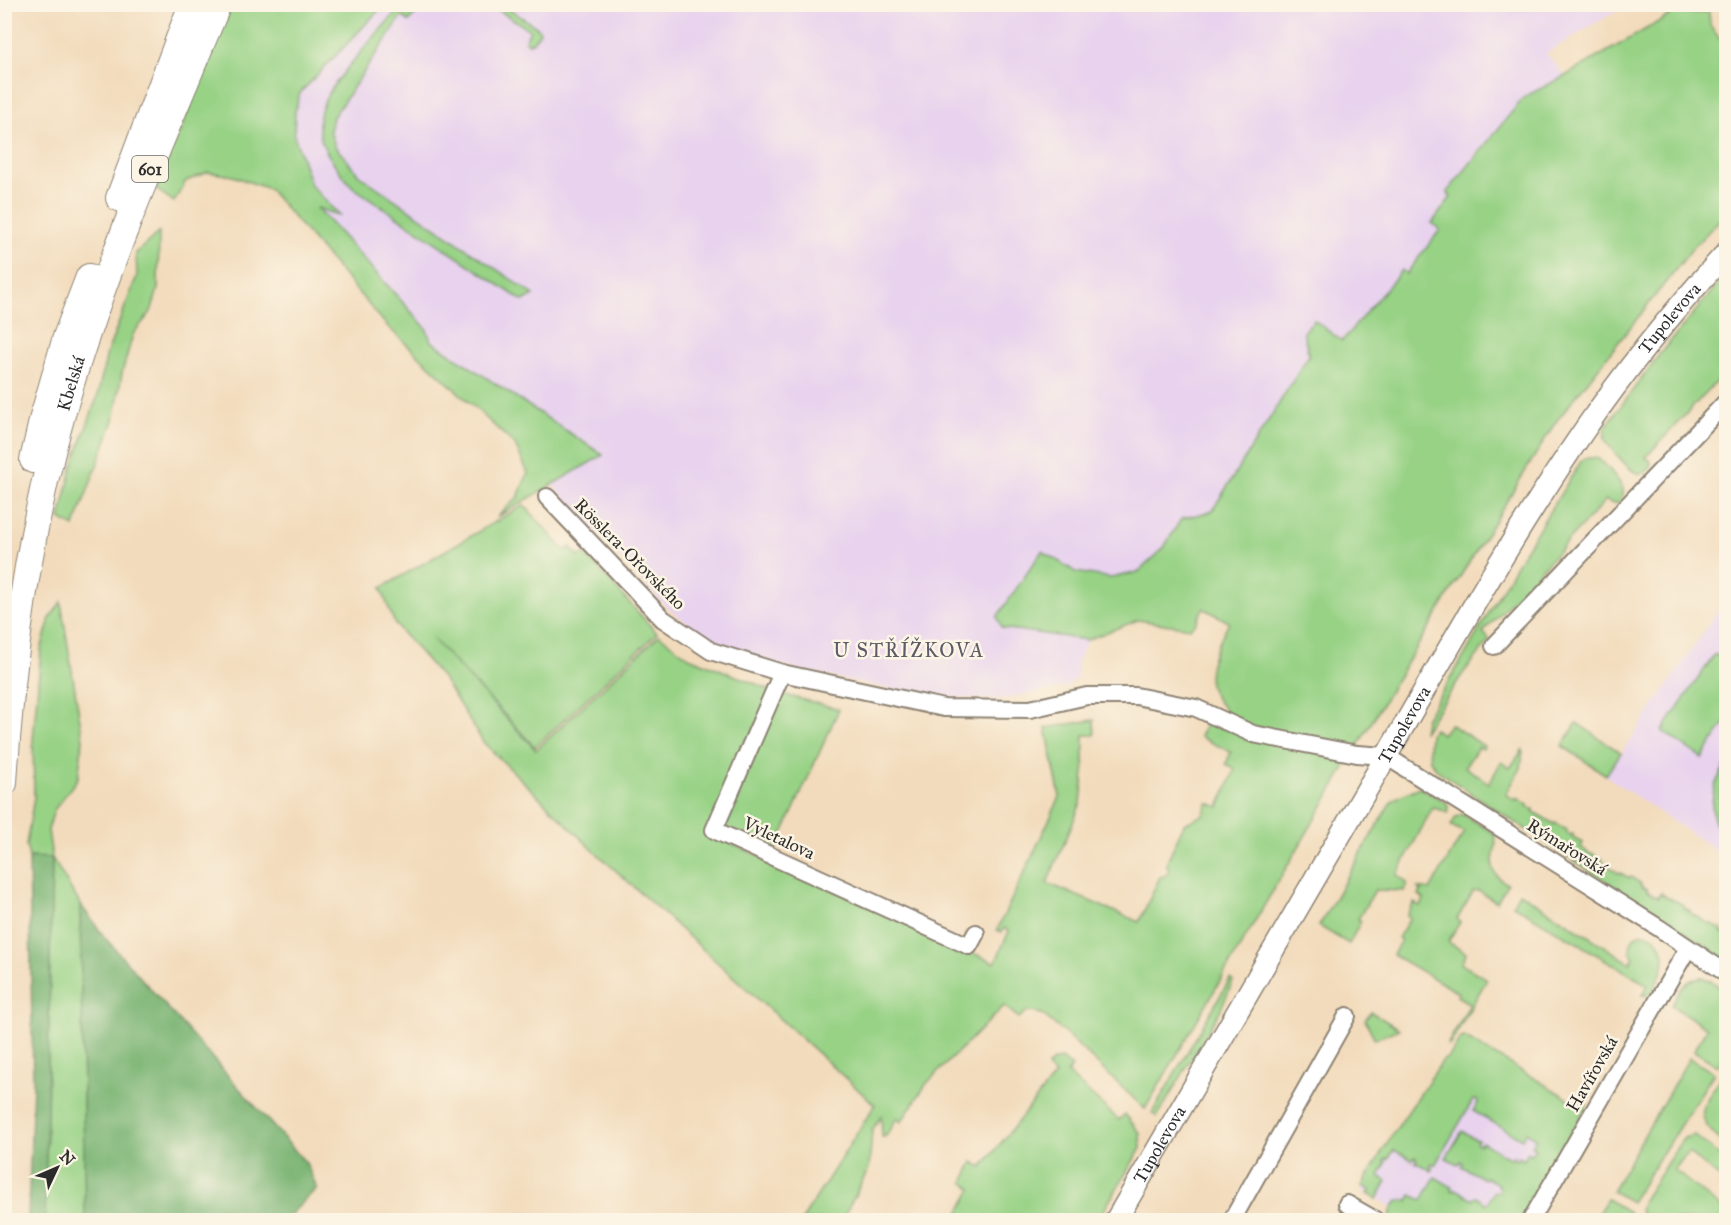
<svg xmlns="http://www.w3.org/2000/svg" width="1731" height="1225" font-family="'IM FELL Great Primer',serif">
	<style>
		.built { fill: #e8d2ee }
		.green { fill: #97d285; stroke: #617e58; stroke-width: 1.5 }
		.forest { fill: #79b472; stroke: #52704e; stroke-width: 1.5 }
		.lines { fill: none; stroke-linecap: round; stroke-linejoin: round }
		.minor-casing { stroke: #8e8374; stroke-width: 20 }
		.major-casing { stroke: #8e8374; stroke-width: 24 }
		.highway-casing { stroke: #8e8374; stroke-width: 28 }
		.minor { stroke: #fff; stroke-width: 16 }
		.major { stroke: #fff; stroke-width: 21 }
		.highway { stroke: #fff; stroke-width: 26 }
		.labels { text-anchor: middle; stroke-width: 5; stroke-linejoin: round; paint-order: stroke }
		.shield { fill: #fcf5e5; stroke: #6a6863; stroke-width: 1.5 }
		.shield-label { font-size: 16px; font-weight: bold; fill: #2b2b2b }
		.street-label { font-size: 18px; fill: #2b2b2b; stroke: #fcf5e5 }
		.neighbourhood-label { font-size: 20px; letter-spacing: 1.5px; fill: #5d5a6a; stroke: #fcf5e5 }
	</style>
	<rect width="100%" height="100%" fill="#fcf5e5"/>
	<filter id="ink" filterUnits="userSpaceOnUse"><feTurbulence type="fractalNoise" baseFrequency=".0167" numOctaves="2"/><feDisplacementMap in="SourceGraphic" scale="12" xChannelSelector="R" yChannelSelector="G"/><feConvolveMatrix kernelMatrix="1 2 1 2 8 2 1 2 1" color-interpolation-filters="sRGB"/></filter>
	<filter id="wash" filterUnits="userSpaceOnUse"><feTurbulence type="fractalNoise" baseFrequency=".008" numOctaves="4" result="noise"/><feDisplacementMap in="SourceGraphic" scale="24" xChannelSelector="R" yChannelSelector="G"/><feGaussianBlur stdDeviation="1.35" result="paint"/><feColorMatrix in="noise" values="0 0 0 0 0 0 0 0 0 0 0 0 0 0 0 0 0 1.4 0 .05"/><feComposite in="paint" operator="in"/></filter>
	<g filter="url(#wash)">
		<rect width="100%" height="100%" fill="#f2dbbc"/>
		<!-- built -->
		<g class="built">
			<polygon points="384,5 1626,5 1546,53 1565,76 1524,97 1448,192 1451,196 1432,223 1440,229 1406,274 1402,271 1341,341 1309,355 1212,511 1196,623 1190,628 1138,620 1120,626 1087,640 1077,663 1077,678 1066,687 1000,699 935,698 790,668 715,644 665,606 552,485 603,454 431,341 426,328 315,207 338,215 311,185 294,135 295,112 300,93"/>
			<polygon points="1726,599 1726,857 1606,776"/>
			<polygon points="1443,1060 1553,1123 1502,1220 1415,1220 1362,1190 1362,1186"/>
		</g>
		<!-- green -->
		<g class="green">
			<path d="M404 4 422 5 409 22 402 16 333 117 330 131 335 146 359 175 534 295 523 301 354 188C347 182 342 174 336 166 302 123 324 96 354 60 370 41 386 23 404 4Z"/>
			<polygon points="232,5 384,5 300,93 295,112 294,135 311,185 340,216 317,208 426,328 431,341 603,455 497,517 518,497 528,473 515,445 388,327 269,189 233,176 208,172 186,181 174,202 156,189"/>
			<polygon points="490,5 503,5 538,28 540,32 533,42 528,43 525,41 530,30"/>
			<path d="M1709 12 1710 25 1726 48V213L1691 250 1555 423 1394 684 1145 1109 1067 1035 1042 1014 1032 1012H1026L1019 1018 1004 1006 927 1083 901 1122 897 1118 886 1136 882 1137 881 1116 872 1131 869 1168 842 1220H802L875 1105 593 850 483 742 444 680 395 624 381 588 524 505 565 551 570 547 579 557 584 553 657 633 535 747 432 638 536 750 659 635 689 657 771 690 710 834 995 963 1009 931 1004 928 1002 932 997 930 1060 797 1046 728 1094 720 1095 735H1084V772L1081 803 1047 883 1139 922 1160 877 1165 876C1169 872 1170 869 1166 864L1184 824 1203 815 1208 803 1219 807 1235 769 1226 764 1231 752 1200 737 1206 722 1221 729 1227 712C1221 705 1214 698 1211 689 1204 667 1219 642 1229 622L1203 608 1196 623 1190 628 1138 620 1087 640 1002 628 997 617 1042 551 1076 572 1111 578 1138 572 1163 549 1181 519 1212 511 1309 355 1303 332 1314 320 1342 341 1402 270 1406 274 1440 230 1432 223 1451 197 1447 192 1524 97 1565 76 1672 14Z"/>
			<polygon points="159,232 158,289 151,312 133,334 122,373 114,420 74,527 60,519 72,467 97,398 107,353 137,276 136,253"/>
			<path d="M1726 274V371L1646 457 1651 462 1650 469C1646 472 1642 475 1637 473 1630 471 1610 448 1606 441 1604 436 1604 432 1606 426L1659 355Z"/>
			<path d="M1588 458C1592 458 1594 457 1598 459 1604 462 1621 482 1623 489 1624 495 1622 498 1619 503H1611L1606 500 1483 632 1489 639 1488 643 1464 672 1423 732 1425 719 1460 663 1519 560 1582 460Z"/>
			<polygon points="61,602 83,740 78,778 54,810 48,830 52,858 80,904 85,1220 45,1220 52,859 29,857 26,845 34,797 33,740 41,650 50,618"/>
			<polygon points="1715,654 1726,661 1726,722 1702,758 1662,731"/>
			<polygon points="781,694 839,709 775,851 724,828"/>
			<polygon points="1577,723 1621,753 1606,775 1562,746"/>
			<polygon points="1450,724 1484,746 1483,749 1478,747 1465,767 1489,783 1501,762 1510,768 1523,749 1521,768 1506,794 1515,800 1517,798 1528,805 1528,807 1533,810 1534,809 1534,812 1554,824 1555,823 1567,830 1566,832 1571,835 1573,834 1572,836 1583,843 1581,847 1590,854 1592,853 1603,860 1602,862 1607,865 1608,863 1609,866 1618,873 1619,872 1629,878 1631,877 1641,884 1641,886 1646,889 1647,888 1647,891 1658,897 1662,892 1661,894 1684,905 1683,907 1688,910 1690,910 1689,912 1709,924 1711,923 1722,930 1721,932 1726,935 1726,959 1496,810 1437,770 1430,760 1429,748 1430,734 1434,729 1442,734"/>
			<path d="M1726 765V778L1720 796 1721 811 1726 824V841C1706 817 1709 789 1726 765Z"/>
			<path d="M1419 787 1444 801 1448 805V813L1433 807 1397 875 1407 883 1404 891 1375 890 1358 919 1361 921 1349 944 1319 926 1389 805C1396 795 1409 793 1419 787Z"/>
			<path d="M1462 814 1494 833C1502 853 1479 867 1507 884L1497 902 1479 891 1473 892 1457 919 1460 922 1448 942 1466 953 1461 964 1487 979 1449 1046 1447 1045 1470 1004 1457 996 1459 993 1393 955 1401 940 1398 938 1410 918 1407 915 1414 903 1420 906 1424 899 1419 895 1421 891 1417 888 1430 890 1464 832 1451 826 1456 817Z"/>
			<path d="M1519 892 1630 963 1634 957C1630 953 1629 949 1631 944 1636 926 1657 933 1662 948 1666 958 1663 971 1658 980 1654 989 1653 996 1642 995L1648 985 1513 905Z"/>
			<path d="M1702 977 1711 981 1726 991V1054L1718 1066 1694 1051 1707 1028 1671 1005C1681 989 1682 981 1702 977Z"/>
			<polygon points="1230,979 1233,981 1220,1011 1157,1117 1152,1113"/>
			<polygon points="1371,1012 1399,1029 1375,1039 1365,1020"/>
			<path d="M1464 1037 1576 1103 1583 1099 1587 1105 1586 1108 1520 1220H1391C1389 1210 1395 1197 1408 1201L1411 1195 1422 1200 1435 1177 1452 1187 1451 1189 1453 1191 1455 1189 1473 1199 1476 1197 1487 1204 1494 1191 1498 1192 1500 1188 1497 1186 1498 1184 1486 1177 1484 1179 1461 1166 1463 1163 1461 1161 1458 1164 1446 1158 1462 1131 1478 1140 1476 1143 1479 1145 1482 1142 1511 1159 1514 1155 1513 1158 1516 1160 1519 1157 1524 1160 1528 1152 1531 1154 1535 1149 1532 1146 1536 1138 1526 1132 1522 1139 1473 1111 1478 1103 1477 1100H1473L1435 1165 1432 1163 1430 1166 1433 1169 1432 1171 1415 1162 1417 1159 1415 1157 1412 1160 1394 1150 1388 1160 1386 1159 1384 1161 1386 1163 1379 1176 1387 1181 1377 1199 1368 1194 1370 1190 1362 1186 1389 1140 1443 1060 1449 1057 1461 1038Z"/>
			<polygon points="1689,1058 1714,1073 1631,1202 1612,1191"/>
			<polygon points="1061,1059 1072,1067 1067,1073 1119,1120 1125,1114 1140,1133 1141,1148 1098,1220 955,1220 972,1189 963,1182 973,1162 982,1167 1055,1075 1047,1067 1053,1061"/>
			<path d="M1726 1070V1145C1687 1114 1704 1105 1726 1070Z"/>
			<polygon points="1694,1135 1726,1161 1726,1183 1688,1152 1674,1170 1726,1212 1726,1220 1646,1220 1640,1211 1643,1200 1680,1143 1684,1138"/>
			<polygon points="1607,1199 1629,1212 1631,1220 1594,1220"/>
		</g>
		<!-- forest -->
		<g class="forest">
			<polygon points="29,857 52,858 45,1220 28,1220 33,1083"/>
			<polygon points="80,904 106,939 306,1163 317,1188 285,1220 85,1220"/>
		</g>
	</g>
	<g filter="url(#ink)">
		<g class="lines">
			<!-- minor casing -->
			<g class="minor-casing">
				<g id="minor">
					<polyline points="547,497 663,619 711,651 782,673 944,708 1030,709 1087,696 1136,696 1196,708 1253,734 1357,754 1386,756 1659,928 1726,973"/>
					<polyline points="1494,646 1726,402"/>
					<polyline points="782,673 714,830 969,946 976,933"/>
					<polyline points="1347,1204 1375,1220"/>
					<polyline points="1232,1220 1347,1016"/>
					<polyline points="1531,1220 1688,948"/>
				</g>
			</g>
			<!-- major casing -->
			<g class="major-casing">
				<g id="major">
					<path id="s1" d="M1116 1220C1203 1069 1292 919 1380 767 1445 655 1509 540 1583 432 1626 369 1675 309 1726 253"/>
				</g>
			</g>
			<!-- highway casing -->
			<g class="highway-casing">
				<g id="highway">
					<polyline points="119,198 192,4"/>
					<polyline points="33,460 43,417 66,337 89,277"/>
					<path id="s2" d="M4 783C12 646 32 508 73 377 112 250 167 127 218 4"/>
				</g>
			</g>
			<!-- minor -->
			<use href="#minor" class="minor"/>
			<!-- major -->
			<use href="#major" class="major"/>
			<!-- highway -->
			<use href="#highway" class="highway"/>
		</g>
	</g>
	<g class="labels">
		<!-- shield labels -->
		<rect class="shield" x="132" y="156" width="36" height="26" rx="4.5"/>
		<g class="shield-label">
			<text x="150" y="175">601</text>
		</g>
		<!-- street labels -->
		<g class="street-label">
			<text dy="6" stroke="none"><textPath href="#s1" startOffset="1059">Tupolevova</textPath></text>
			<text dy="6" stroke="none"><textPath href="#s2" startOffset="406">Kbelská</textPath></text>
			<text transform="translate(630 554) rotate(45)" y="6">Rösslera-Ořovského</text>
			<text dy="6" stroke="none"><textPath href="#s1" startOffset="573">Tupolevova</textPath></text>
			<text transform="translate(779 838) rotate(25)" y="6">Vyletalova</text>
			<text transform="translate(1567 847) rotate(32)" y="6">Rýmařovská</text>
			<text transform="translate(1592 1074) rotate(-60)" y="6">Havířovská</text>
			<text dy="6" stroke="none"><textPath href="#s1" startOffset="87">Tupolevova</textPath></text>
		</g>
		<!-- neighbourhood labels -->
		<g class="neighbourhood-label">
			<text x="909" y="657">U STŘÍŽKOVA</text>
		</g>
	</g>
	<!-- margin -->
	<rect width="1731" height="1225" fill="none" stroke="#fcf5e5" stroke-width="24"/>
	<!-- north arrow -->
	<g transform="translate(57 1168) rotate(46)" stroke="#fcf5e5" stroke-width="4.5" paint-order="stroke">
	<path d="M0-4.5L10 22L0 15L-10 22Z" fill="#2b2b2b"/>
	<text y="-9" font-size="16" font-weight="bold" text-anchor="middle" fill="#2b2b2b">N</text>
	</g>
</svg>
